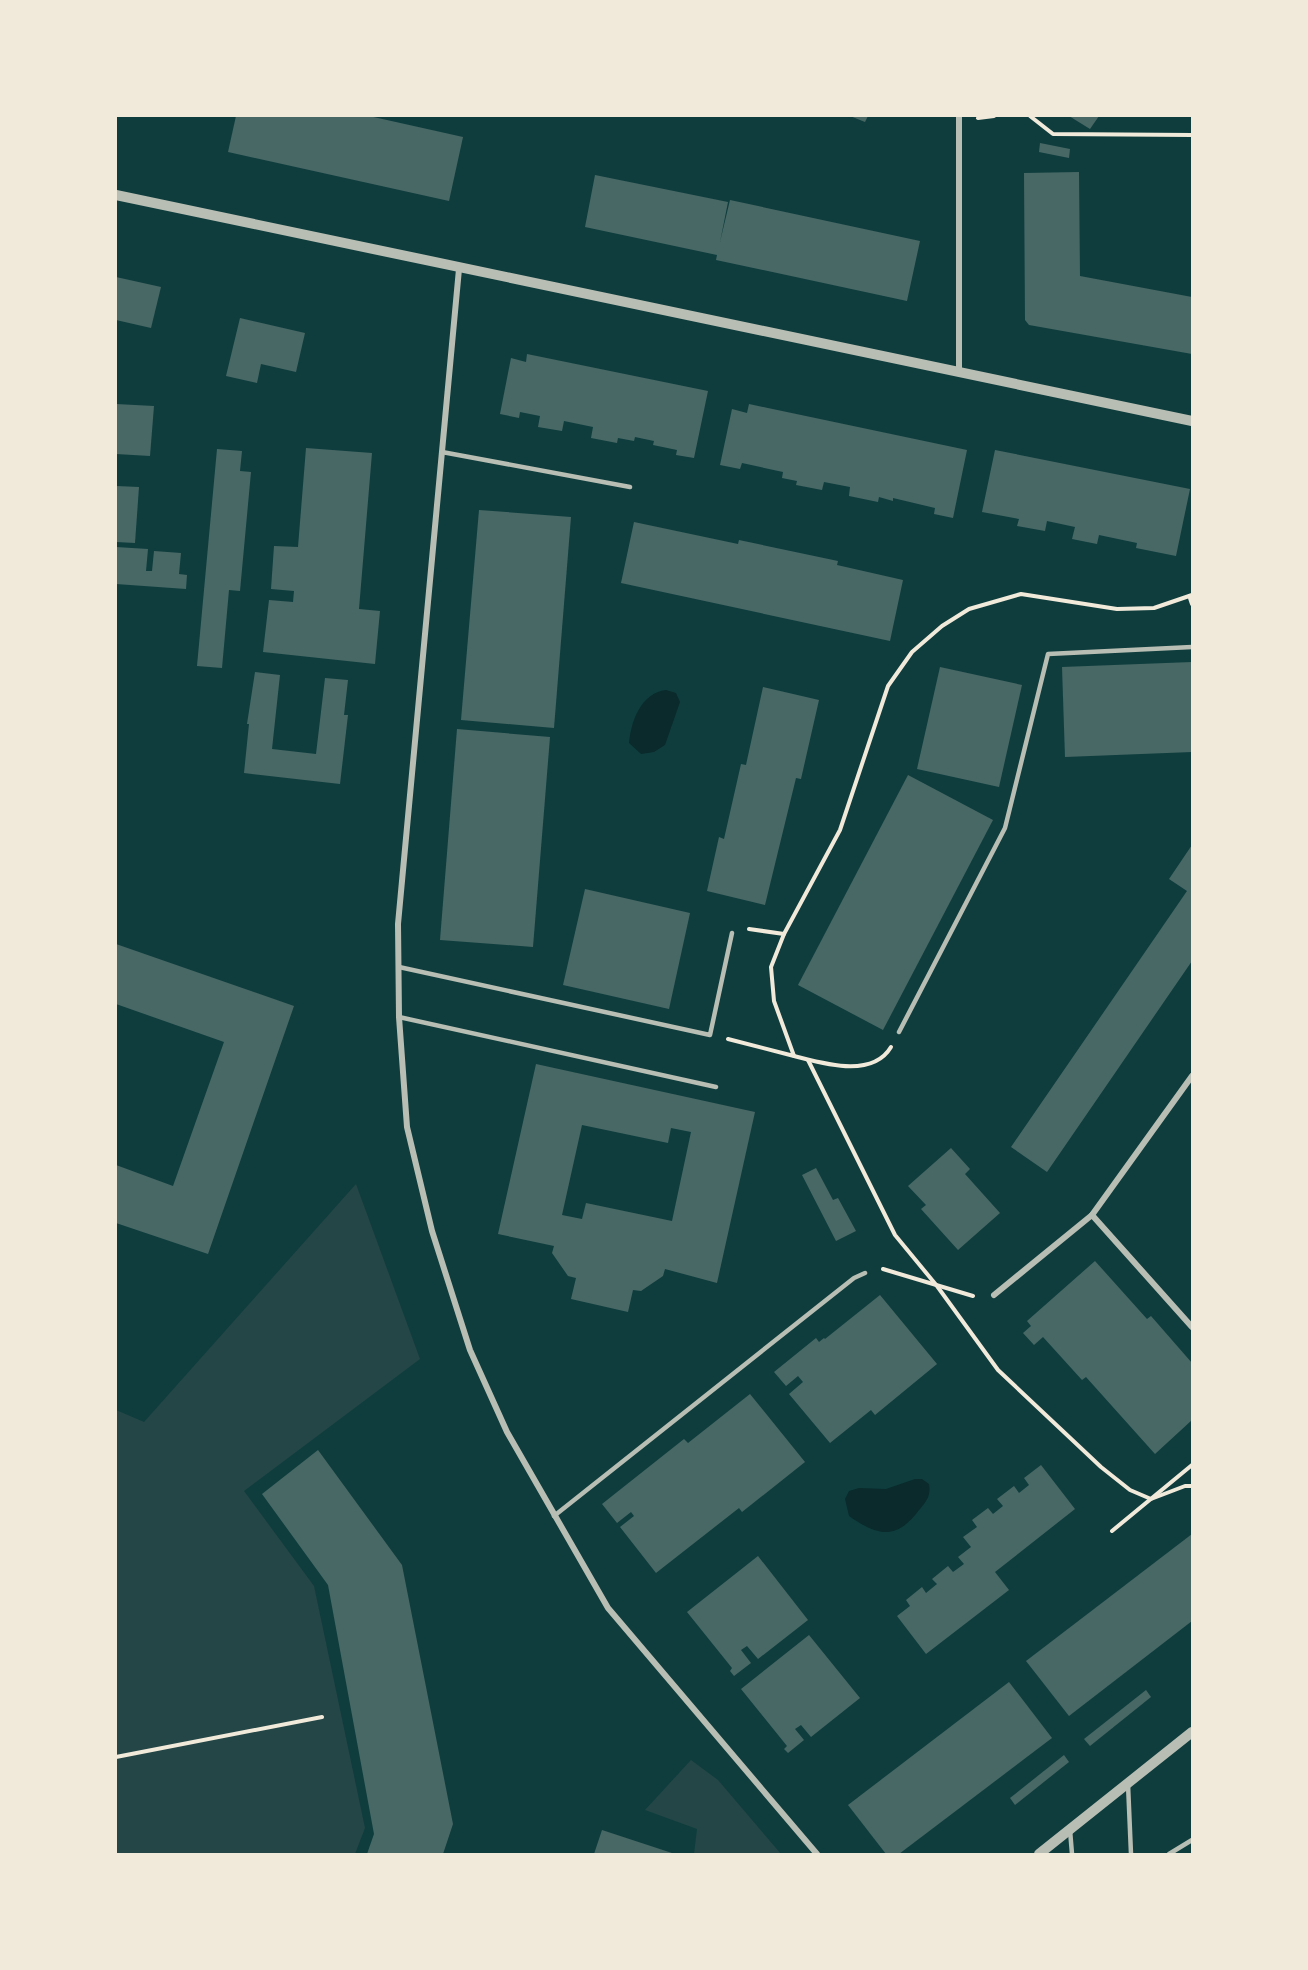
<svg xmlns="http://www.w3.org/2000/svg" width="1308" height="1970" font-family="'Fira Sans Condensed',sans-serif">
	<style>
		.green { fill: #244646 }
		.water { fill: #0a2a2b }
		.building { fill: #486865; fill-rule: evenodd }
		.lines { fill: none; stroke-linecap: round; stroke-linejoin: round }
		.path { stroke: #f1e9da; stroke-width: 4 }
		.service { stroke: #b8beb3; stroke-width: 4.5 }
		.minor { stroke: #b8beb3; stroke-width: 6 }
		.tertiary { stroke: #b8beb3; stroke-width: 10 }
	</style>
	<rect width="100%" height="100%" fill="#0f3d3e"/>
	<!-- green -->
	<g class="green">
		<polygon points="356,1184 420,1359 244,1491 314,1586 365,1828 355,1854 116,1854 116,1410 144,1422"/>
		<polygon points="691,1760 718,1780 781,1854 694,1854 697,1829 645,1810"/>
	</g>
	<!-- water -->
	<g class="water">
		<path d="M666 690 676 693 680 702 665 745 654 752 641 754 629 743C631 721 641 693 666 690Z"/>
		<path d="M915 1479H922L929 1484C931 1495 927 1501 920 1509 897 1540 879 1537 849 1516L845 1499 849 1491 859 1488 886 1489Z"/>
	</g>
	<!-- building -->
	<g class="building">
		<polygon points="236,116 369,116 463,137 449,201 228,152"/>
		<polygon points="850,116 868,116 865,122"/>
		<polygon points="1069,116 1099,116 1090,129"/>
		<polygon points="1040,143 1070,149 1069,158 1039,152"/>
		<polygon points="1079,172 1080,276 1192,297 1192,354 1029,325 1025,320 1024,173"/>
		<polygon points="595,175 728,202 720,242 730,200 920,241 907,301 716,260 717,255 585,227"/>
		<polygon points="116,277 161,287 151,328 116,320"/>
		<polygon points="240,318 305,333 296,372 261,364 257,383 226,376"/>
		<polygon points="527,354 708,391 694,458 676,455 677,450 653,445 654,441 635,437 634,441 618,438 617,443 591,438 593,427 564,421 562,431 538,427 540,416 520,412 519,418 500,414 511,358 526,362"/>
		<polygon points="116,404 154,406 150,456 116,454"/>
		<polygon points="749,404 967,450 953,518 934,514 935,508 893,498 893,501 879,497 878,502 849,496 850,487 824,482 822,490 796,485 797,481 782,478 783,472 742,463 740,469 720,465 732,409 747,413"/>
		<polygon points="306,448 372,453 359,609 380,611 375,664 263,652 269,600 293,602 294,591 271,589 274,546 298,547"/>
		<polygon points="217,449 242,451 240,471 251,472 240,591 229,590 222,668 197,666"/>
		<polygon points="995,450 1190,489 1176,556 1136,548 1137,543 1099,535 1097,544 1072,539 1075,527 1047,521 1045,531 1017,526 1019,519 982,512"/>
		<polygon points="116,486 139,487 135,543 116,542"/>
		<polygon points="479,510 571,517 554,728 461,720"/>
		<polygon points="634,522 738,544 739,540 838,561 837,565 903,580 890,641 621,583"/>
		<polygon points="116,547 148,549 146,571 152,571 154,551 181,553 179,574 187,575 186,589 116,584"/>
		<polygon points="1192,662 1192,752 1065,757 1062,667"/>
		<polygon points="940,667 1022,685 999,787 917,769"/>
		<polygon points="255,672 280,675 272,749 316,754 325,678 348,680 344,715 348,715 340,784 244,773 249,724 247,724"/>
		<polygon points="763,687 819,700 801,779 796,778 765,905 707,891 719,837 724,839 741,764 746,765"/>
		<polygon points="457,729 550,737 533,947 440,940"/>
		<polygon points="908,775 993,820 883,1030 798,985"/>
		<polygon points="1192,845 1192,961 1047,1172 1011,1147 1187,891 1169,879"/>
		<polygon points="585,889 690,913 669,1009 563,985"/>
		<polygon points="116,944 294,1006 208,1254 116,1223 116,1165 173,1186 224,1042 116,1004"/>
		<path d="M536 1064 755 1112 717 1283 665 1269 663 1276 641 1291 633 1290 628 1312 571 1299 576 1278 568 1276 552 1253 554 1246 498 1234ZM582 1125 668 1143 671 1128 691 1132 672 1221 586 1203 582 1219 562 1215Z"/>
		<polygon points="951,1148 970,1169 965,1174 1000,1213 958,1250 921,1209 926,1205 908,1186"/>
		<polygon points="816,1168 833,1200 838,1198 856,1231 836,1241 802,1175"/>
		<polygon points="1095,1261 1147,1319 1151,1316 1192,1363 1192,1420 1155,1454 1086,1377 1082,1380 1043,1337 1034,1345 1023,1333 1031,1326 1027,1321"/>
		<polygon points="880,1295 937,1364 875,1415 871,1410 830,1443 789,1394 803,1382 798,1376 786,1386 774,1372 816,1338 819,1342 824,1338 825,1339"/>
		<polygon points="750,1394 805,1462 742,1512 739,1508 656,1573 620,1527 634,1516 631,1512 617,1523 602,1504 684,1439 688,1443"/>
		<polygon points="318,1450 402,1565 453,1824 443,1854 367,1854 374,1834 328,1585 262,1494"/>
		<polygon points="1041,1465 1075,1509 995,1572 1009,1590 926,1654 897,1616 910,1606 906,1600 922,1587 926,1593 937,1584 932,1579 948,1566 953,1572 964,1564 958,1557 971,1547 963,1537 977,1527 972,1520 988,1508 993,1514 1003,1506 997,1499 1014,1486 1019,1493 1029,1485 1024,1478"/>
		<polygon points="1192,1534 1192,1621 1069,1716 1026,1661"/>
		<polygon points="758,1556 808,1620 758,1659 747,1646 741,1650 751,1663 734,1676 730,1671 732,1668 687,1612"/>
		<polygon points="809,1635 860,1698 811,1737 801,1725 795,1729 804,1740 788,1753 784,1749 787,1746 741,1689"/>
		<polygon points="1009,1682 1052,1738 899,1854 886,1854 848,1805"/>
		<polygon points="1146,1690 1151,1697 1090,1746 1084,1739"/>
		<polygon points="1064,1755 1069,1762 1015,1805 1010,1798"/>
		<polygon points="602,1830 675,1854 594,1854"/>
	</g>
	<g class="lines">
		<!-- path -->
		<g class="path">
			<polyline points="1030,116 1053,134 1192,135"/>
			<polyline points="978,118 994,116"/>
			<polyline points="1190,598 1192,604"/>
			<polyline points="784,934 840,830 888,686 912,652 942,626 969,609 1021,594 1117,609 1154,608 1192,595"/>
			<polyline points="728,1039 794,1056 774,1001 771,967 784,934 749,929"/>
			<path d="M794 1056C822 1063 872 1079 891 1047"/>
			<polyline points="808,1060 895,1235 937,1286 998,1370 1101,1467 1130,1490 1151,1499 1185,1486 1192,1486"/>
			<polyline points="883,1269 973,1296"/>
			<polyline points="1112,1531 1192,1465"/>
			<polyline points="116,1757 322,1717"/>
		</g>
		<!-- service -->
		<g class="service">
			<polyline points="442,452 630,487"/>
			<polyline points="399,967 710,1035 732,933"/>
			<polyline points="399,1017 716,1087"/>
			<polyline points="899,1032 1005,828 1048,654 1192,647"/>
			<polyline points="554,1516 854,1278 865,1273"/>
			<polyline points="1128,1784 1131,1854"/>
			<polyline points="1070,1830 1072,1854"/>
			<polyline points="1169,1854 1192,1840"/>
		</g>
		<!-- minor -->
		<g class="minor">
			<polyline points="459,269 398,924 399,1017 407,1127 432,1231 470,1350 507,1432 608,1608 817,1854"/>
			<polyline points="959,373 959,116"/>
			<polyline points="1092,1215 1192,1327"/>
			<polyline points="994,1295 1092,1215 1192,1076"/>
		</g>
		<!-- tertiary -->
		<g class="tertiary">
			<polyline points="116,195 1192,421"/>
			<polyline points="1039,1854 1192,1732"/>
		</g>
	</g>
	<!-- border -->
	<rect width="1308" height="1970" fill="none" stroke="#f1e9da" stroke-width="234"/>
</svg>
